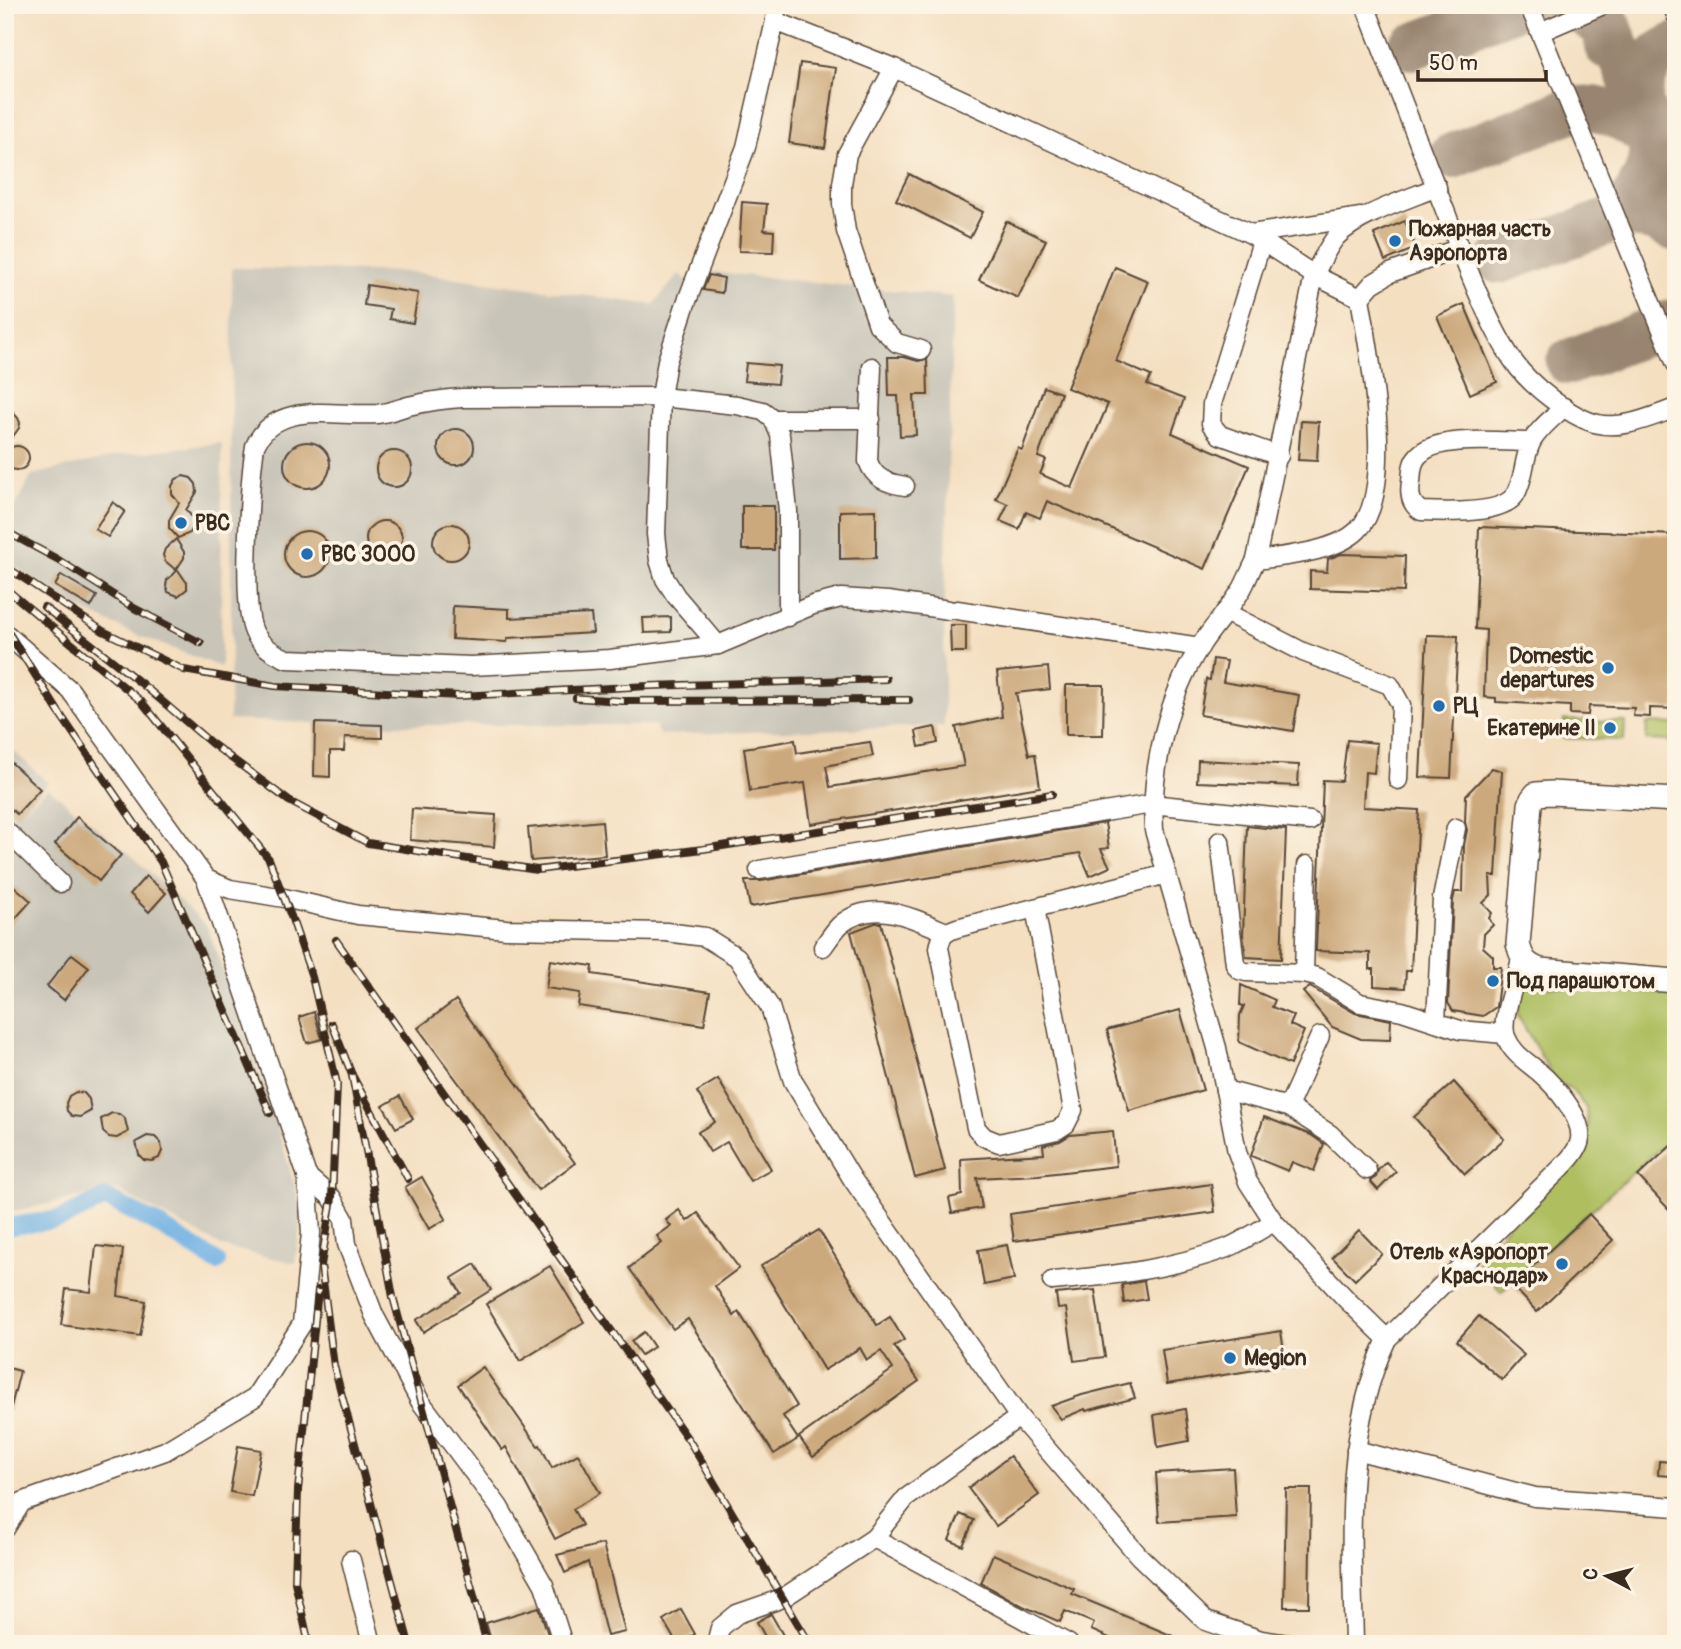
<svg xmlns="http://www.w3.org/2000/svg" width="1681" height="1649" font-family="Pangolin,sans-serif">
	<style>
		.industrial { fill: #c8c4b8 }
		.green { fill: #afbf61; stroke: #757440; stroke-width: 2 }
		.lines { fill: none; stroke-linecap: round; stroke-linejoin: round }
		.canal { stroke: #6fb1e4; stroke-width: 18 }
		.taxiway { stroke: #988470; stroke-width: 46 }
		.building { fill: #cca97b }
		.minor-casing { stroke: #574536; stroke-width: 21 }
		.major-casing { stroke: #574536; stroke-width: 26 }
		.minor { stroke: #fff; stroke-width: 18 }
		.major { stroke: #fff; stroke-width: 23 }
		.rail-casing { stroke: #3b2a1e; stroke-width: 8 }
		.rail { stroke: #fcf5e5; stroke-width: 5; stroke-dasharray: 16; stroke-linecap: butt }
		.poi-dot { fill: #1f6fb2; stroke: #fcf5e5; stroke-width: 2.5 }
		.labels { text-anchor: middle; stroke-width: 7; stroke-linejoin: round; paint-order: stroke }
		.poi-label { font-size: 21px; font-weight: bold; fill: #3b2a1e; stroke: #fcf5e5; text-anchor: start }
	</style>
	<rect width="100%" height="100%" fill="#fcf5e5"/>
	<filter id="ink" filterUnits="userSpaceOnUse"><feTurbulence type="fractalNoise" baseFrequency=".0143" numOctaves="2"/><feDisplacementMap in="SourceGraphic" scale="14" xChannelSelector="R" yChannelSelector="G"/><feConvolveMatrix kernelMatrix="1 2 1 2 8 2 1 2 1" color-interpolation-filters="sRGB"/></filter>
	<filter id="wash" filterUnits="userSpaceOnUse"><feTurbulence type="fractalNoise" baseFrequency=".00686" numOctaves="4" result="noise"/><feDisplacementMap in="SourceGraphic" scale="28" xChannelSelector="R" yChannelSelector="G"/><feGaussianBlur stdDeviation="1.57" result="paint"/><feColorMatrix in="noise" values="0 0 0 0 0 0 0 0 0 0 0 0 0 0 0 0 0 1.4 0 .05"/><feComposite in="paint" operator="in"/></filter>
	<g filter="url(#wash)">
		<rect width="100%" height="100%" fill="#f4dfc1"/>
		<!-- industrial -->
		<g class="industrial">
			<polygon points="232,268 412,272 653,305 679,274 687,280 704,271 953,297 944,626 944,726 659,735 655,725 382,725 229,720 231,646"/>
			<polygon points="222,443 221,667 137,635 80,609 5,560 5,526 32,475 120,455"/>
			<polygon points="5,743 48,783 22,811 48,788 131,855 207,926 269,1098 302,1212 295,1263 223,1247 117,1190 14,1211 5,1211 5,813 13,820 15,818 5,810"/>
		</g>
		<!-- green -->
		<g class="green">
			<polygon points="1564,720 1625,722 1624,740 1563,738"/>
			<polygon points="1647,723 1676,724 1676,741 1646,740"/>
			<polygon points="1522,985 1676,994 1676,1134 1501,1292 1477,1261 1588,1133 1586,1108 1571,1089 1556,1082 1517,1014"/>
		</g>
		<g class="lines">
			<!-- canal -->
			<polyline class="canal" points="5,1227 61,1219 106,1198 155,1223 217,1262"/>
			<!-- taxiway -->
			<g class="taxiway">
				<polyline points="1563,5 1584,13 1610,32 1607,46"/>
				<polyline points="1600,5 1676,191"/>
				<polyline points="1411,47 1521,5"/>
				<path d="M1640 104C1640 76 1649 56 1676 45"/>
				<path d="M1452 156 1571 110C1603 103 1631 121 1655 141 1651 171 1639 197 1616 217"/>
				<polyline points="1499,261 1629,214 1653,218 1676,229"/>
				<polyline points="1569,362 1676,321"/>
			</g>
		</g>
		<g id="blocks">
			<!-- building -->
			<g class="building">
				<polygon points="800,63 836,68 825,148 789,143"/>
				<polygon points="909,174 983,212 970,238 896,200"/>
				<polygon points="742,202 767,204 764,230 774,231 773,252 739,251"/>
				<polygon points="1006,221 1046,240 1018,298 979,280"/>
				<polygon points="1405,221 1416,248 1385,261 1374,234"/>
				<polygon points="1115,267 1148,281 1116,361 1151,376 1147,385 1184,399 1172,433 1249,466 1205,569 1047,501 1040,518 1026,512 1019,529 1000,521 1008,504 996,499 1018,448 1022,450 1044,387 1061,393 1038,457 1046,460 1040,474 1072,488 1108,404 1067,388"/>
				<polygon points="709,275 724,278 722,293 703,290"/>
				<polygon points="367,285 418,293 413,323 389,319 391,309 364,305"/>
				<polygon points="1464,304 1497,382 1470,394 1437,316"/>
				<polygon points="888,357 904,357 918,361 927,359 928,395 914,395 916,435 900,436 898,396 889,396"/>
				<polygon points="746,363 779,366 777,384 744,381"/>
				<polygon points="5,404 18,418 20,423 19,428 5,447"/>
				<polygon points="1301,421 1319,422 1317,461 1298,460"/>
				<circle cx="456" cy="447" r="18"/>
				<circle cx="307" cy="465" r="23"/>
				<circle cx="17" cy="458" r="12"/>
				<circle cx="394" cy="469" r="18"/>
				<polygon points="183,476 191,478 196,484 197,492 186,510 193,518 194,526 190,533 178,538 169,528 169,520 179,503 172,494 172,486 176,479"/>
				<polygon points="113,502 125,511 108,537 95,529"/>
				<rect x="742" y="506" width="32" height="44"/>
				<polygon points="876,510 876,558 840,559 840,511"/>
				<circle cx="384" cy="539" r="18"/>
				<circle cx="451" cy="542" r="18"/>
				<polygon points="1479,527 1676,535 1676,709 1650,708 1650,717 1633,716 1634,708 1589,706 1588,715 1570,714 1570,706 1496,702 1496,698 1484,697 1486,630 1475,629"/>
				<circle cx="307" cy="554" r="23"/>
				<polygon points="176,539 184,552 184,558 176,570 165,561 163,555 165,549"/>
				<polygon points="1341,554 1405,556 1404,592 1310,589 1310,571 1327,572 1328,559"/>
				<polygon points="178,570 187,583 187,589 178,596 168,592 166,586 167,580"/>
				<polygon points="61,575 97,596 91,607 55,586"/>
				<polygon points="453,606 509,609 509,618 591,614 593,633 508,638 507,642 452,639"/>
				<polygon points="671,617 671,632 644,633 643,618"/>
				<polygon points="950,625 966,625 966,652 951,652"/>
				<polygon points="1427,635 1458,636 1451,778 1420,777"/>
				<polygon points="1213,659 1227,661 1223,682 1299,695 1293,731 1200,715 1206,679 1210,680"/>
				<polygon points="1048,667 1050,689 1016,693 1029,755 1035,754 1040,787 811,824 805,783 750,791 744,748 795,740 797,753 870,742 873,756 826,766 830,787 964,766 956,727 1002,717 997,672"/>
				<polygon points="1066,685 1104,685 1103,735 1066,735"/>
				<polygon points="315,723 382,725 382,738 345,737 344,751 330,751 330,777 314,776"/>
				<polygon points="935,727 938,743 919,747 916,731"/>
				<polygon points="1347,740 1377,743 1374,773 1365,772 1363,807 1419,810 1411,971 1406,971 1405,988 1374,986 1374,969 1370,969 1370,953 1316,951 1323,780 1342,781"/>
				<polygon points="5,757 40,789 17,814 5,804"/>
				<polygon points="1198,760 1299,765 1298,786 1197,782"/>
				<polygon points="1492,768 1502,771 1496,876 1490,876 1491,895 1483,903 1492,913 1489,918 1493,925 1484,934 1483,947 1493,956 1493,967 1501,967 1496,1007 1483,1016 1453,1011 1448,1003 1453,900 1455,892 1463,892 1464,845 1467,830 1465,822 1466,795"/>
				<polygon points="412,809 496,815 494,847 410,840"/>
				<polygon points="77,817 121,855 99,881 55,844"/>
				<polygon points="602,821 605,855 531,861 528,828"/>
				<polygon points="1105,823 1109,848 1101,849 1110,867 1090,876 1080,853 750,907 745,881 761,881"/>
				<polygon points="1247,826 1286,830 1281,959 1246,957 1243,935"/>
				<polygon points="146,876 166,893 149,912 130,894"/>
				<polygon points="5,878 31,901 5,930"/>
				<polygon points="875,923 881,923 945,1170 915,1178 851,932"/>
				<polygon points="72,954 89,967 64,1000 47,986"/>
				<polygon points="550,960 593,966 592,974 710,992 704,1025 578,1006 580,993 546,988"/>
				<polygon points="1241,985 1275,1000 1272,1007 1294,1016 1290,1025 1304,1031 1290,1065 1239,1042 1240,1015 1244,1006 1240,1005"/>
				<polygon points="1310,987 1355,1013 1391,1020 1390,1040 1361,1039 1332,1027 1303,992"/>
				<polygon points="456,1000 575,1163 538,1190 418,1028"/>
				<polygon points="1180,1010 1203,1090 1129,1111 1107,1030"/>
				<polygon points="314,1012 322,1039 307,1043 299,1017"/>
				<polygon points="718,1079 771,1169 750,1181 727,1142 710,1152 698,1132 715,1122 697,1092"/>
				<polygon points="1454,1082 1504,1139 1465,1174 1414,1117"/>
				<polygon points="76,1092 84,1093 89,1099 91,1111 80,1117 72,1116 67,1111 66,1103 69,1096"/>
				<polygon points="400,1096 413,1119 396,1128 383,1106"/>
				<polygon points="112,1113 119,1114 125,1119 128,1132 117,1138 109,1137 103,1132 101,1119"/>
				<polygon points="1264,1117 1311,1135 1324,1144 1314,1171 1292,1162 1288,1171 1251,1156"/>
				<polygon points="1113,1131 1116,1166 1038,1175 977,1178 982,1208 952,1213 949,1198 962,1195 961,1159 1044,1154 1043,1145 1060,1141 1070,1135"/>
				<polygon points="147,1136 155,1137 161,1143 162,1151 159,1158 152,1161 144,1160 139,1155 136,1142"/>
				<polygon points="1676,1141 1676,1217 1638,1176"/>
				<polygon points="1386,1162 1396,1172 1378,1190 1370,1181 1376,1177 1378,1170"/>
				<polygon points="422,1177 446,1219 429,1229 405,1187"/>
				<polygon points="1211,1184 1215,1212 1014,1241 1010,1214"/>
				<polygon points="679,1210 687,1221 698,1213 739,1268 715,1286 734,1316 739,1312 797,1406 783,1416 798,1439 774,1454 688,1319 673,1329 629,1268 662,1243 657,1236 671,1226 666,1220"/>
				<polygon points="1589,1214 1613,1240 1537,1312 1512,1285"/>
				<polygon points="819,1230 877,1325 890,1317 904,1340 894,1346 919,1381 813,1457 799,1437 893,1369 881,1351 867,1360 860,1348 824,1370 761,1266"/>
				<polygon points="1359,1230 1382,1254 1355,1280 1332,1257"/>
				<polygon points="1007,1245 1014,1279 984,1285 978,1250"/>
				<polygon points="96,1246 123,1249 118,1296 146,1301 140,1336 61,1325 66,1289 91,1292"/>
				<polygon points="475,1264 491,1290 423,1332 416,1320 461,1293 452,1278"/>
				<polygon points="550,1266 584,1322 520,1361 486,1304"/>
				<polygon points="1144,1281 1147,1299 1124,1303 1122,1285"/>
				<polygon points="1095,1290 1105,1357 1074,1361 1066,1308 1058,1309 1056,1294"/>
				<polygon points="1479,1316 1524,1355 1502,1380 1457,1341"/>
				<polygon points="1281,1331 1286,1365 1167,1384 1162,1350"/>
				<polygon points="644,1332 654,1347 641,1355 631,1341"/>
				<polygon points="5,1367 20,1371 10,1411 5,1411"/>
				<polygon points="483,1367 538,1446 540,1445 552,1468 578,1454 600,1493 573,1509 582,1525 555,1539 506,1447 502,1450 458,1385"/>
				<polygon points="1130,1383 1135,1398 1086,1411 1085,1409 1061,1419 1051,1406 1082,1395"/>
				<polygon points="1185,1409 1189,1441 1158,1447 1154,1415"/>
				<polygon points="238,1446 261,1450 252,1496 230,1492"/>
				<polygon points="1010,1456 1039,1495 996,1526 968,1488"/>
				<polygon points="1659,1461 1672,1462 1671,1476 1658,1475"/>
				<polygon points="1233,1468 1236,1517 1159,1522 1156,1473"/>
				<polygon points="1286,1489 1311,1489 1309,1607 1284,1607"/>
				<polygon points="960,1514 974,1520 963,1546 949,1540"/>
				<polygon points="603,1544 625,1632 607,1636 588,1562 565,1573 557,1555"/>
				<polygon points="993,1554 1074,1589 1072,1594 1192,1644 1123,1644 1091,1630 1094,1623 1065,1611 1060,1622 1023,1606 981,1583"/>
				<polygon points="539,1607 551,1644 492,1644 486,1623"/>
				<polygon points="681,1609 695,1634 677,1644 663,1620"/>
				<polygon points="771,1614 788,1644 769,1644 757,1622"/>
			</g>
		</g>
	</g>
	<g filter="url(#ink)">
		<use href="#blocks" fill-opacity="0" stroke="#574536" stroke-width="2"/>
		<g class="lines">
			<!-- minor casing -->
			<g class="minor-casing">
				<g id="minor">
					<path d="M1365 5C1392 74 1419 144 1446 213 1464 259 1487 323 1514 362 1529 384 1568 415 1594 423 1621 431 1650 417 1676 408"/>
					<polyline points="1529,5 1676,364"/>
					<polyline points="1672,5 1676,15"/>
					<path d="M775 21 894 68 1251 234 1314 275 1360 298C1369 350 1397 491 1358 530 1336 552 1285 556 1256 560 1251 569 1247 580 1242 589 1230 609 1213 626 1201 645 1168 695 1150 771 1154 830L1217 1048 1237 1152 1248 1182 1274 1222 1347 1300 1387 1339"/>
					<polyline points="1540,32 1603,5"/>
					<polyline points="894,68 847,154 842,184 842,204 846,231 878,325 897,343 921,350"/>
					<polyline points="1251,234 1361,217"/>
					<polyline points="1262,241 1212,404 1211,424 1220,435 1279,456"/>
					<polyline points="1360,298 1372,284 1390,273 1460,248"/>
					<path d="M872 367 868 461C874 479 887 483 905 486"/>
					<polyline points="773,419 871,419"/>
					<path d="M1531 442C1504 442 1436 434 1418 456 1411 463 1412 473 1411 482 1409 494 1410 504 1421 511 1443 512 1502 515 1515 495 1525 479 1523 459 1531 443 1537 430 1554 417 1564 407"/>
					<path d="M1256 560 1314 275C1321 262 1327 247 1337 236 1358 215 1408 199 1437 187"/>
					<polyline points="957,610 1200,647"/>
					<polyline points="1225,612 1303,652 1390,685 1401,705 1398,780"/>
					<path d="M788 617V511L780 435 773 419 763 411 737 405 661 397 462 398C443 399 426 402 408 406 398 409 387 413 377 414 335 417 276 399 255 446 250 479 241 605 254 632 260 645 273 653 287 659L471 666 610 659 718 645 813 605 841 598 888 601 949 610"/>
					<polyline points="5,633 70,690 206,879 230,889 284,898 358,915 506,929 666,932 705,937 737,957 770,1007 793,1081 853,1180 1019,1417 1139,1556 1206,1621 1261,1640 1287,1644"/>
					<polyline points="718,645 676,596 665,579 659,560 656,534 661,397 667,361 685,306 746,147 775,21 776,5"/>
					<polyline points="5,830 60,883"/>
					<polyline points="1220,841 1235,964 1239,970 1246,972 1304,974 1317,977 1360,1003 1402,1011 1460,1030 1505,1034"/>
					<polyline points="759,870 1152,804 1310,821"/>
					<path d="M1035 908 1073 1110 1066 1124 1057 1130 999 1143 984 1137 976 1128 939 948C941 936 945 932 957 928L1167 874"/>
					<path d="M823 947C828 940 834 931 840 925 873 897 913 918 946 932"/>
					<polyline points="1304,974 1307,865"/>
					<polyline points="1436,1022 1442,899 1456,828"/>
					<polyline points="1225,1090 1288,1107 1330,1134 1367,1170"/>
					<polyline points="1288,1107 1320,1036"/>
					<polyline points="307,1176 332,1198 344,1219 347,1244 374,1315 420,1401 499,1507 544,1585 563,1644"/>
					<path d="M1052 1281C1111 1276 1171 1269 1227 1248 1243 1241 1259 1230 1274 1222"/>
					<polyline points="1356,1450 1535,1497 1676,1507"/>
					<polyline points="5,1529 22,1502 165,1451 255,1397 302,1324 311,1233 307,1176 206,879"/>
					<polyline points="874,1538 1069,1644"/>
					<polyline points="351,1560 372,1644"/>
					<polyline points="716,1644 720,1628 737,1614 783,1598 874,1538 906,1498 1019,1417"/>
					<path d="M1354 1644C1352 1541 1342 1435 1387 1339L1559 1170C1567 1162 1579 1150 1580 1139 1583 1117 1554 1085 1539 1072 1526 1061 1512 1053 1506 1037 1499 1018 1518 978 1521 958"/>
				</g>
			</g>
			<!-- major casing -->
			<g class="major-casing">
				<path id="major" d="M1676 800 1551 793 1536 794 1532 799 1530 805 1518 944C1522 959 1525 964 1540 970L1676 981"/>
			</g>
			<!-- minor -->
			<use href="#minor" class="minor"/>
			<!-- major -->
			<use href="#major" class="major"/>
			<!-- rail casing -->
			<g class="rail-casing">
				<g id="rail">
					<polyline points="5,531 57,559 134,608 201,643"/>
					<polyline points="5,566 103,631 184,670 275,686 459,696 649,686 886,679"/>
					<polyline points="5,588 141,701 269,859 292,919 312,977 337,1084 332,1198 321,1265 334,1366 409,1644"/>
					<polyline points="44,607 142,684 211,743 289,801 368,843 537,870 703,849 1052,794"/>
					<polyline points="5,627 58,711 161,862 270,1113"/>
					<polyline points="576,698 622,701 909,700"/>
					<polyline points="336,940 690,1442 810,1644"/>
					<polyline points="332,1024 352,1075 408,1179"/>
					<polyline points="352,1075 393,1297 487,1644"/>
					<polyline points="309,1644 295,1582 298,1490 318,1290"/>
				</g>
			</g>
			<!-- rail -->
			<use href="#rail" class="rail"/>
		</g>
	</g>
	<!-- markers -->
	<g class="poi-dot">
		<circle cx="1395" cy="241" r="7"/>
		<circle cx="181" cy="523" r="7"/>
		<circle cx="307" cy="554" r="7"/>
		<circle cx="1608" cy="668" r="7"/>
		<circle cx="1439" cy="706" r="7"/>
		<circle cx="1610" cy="728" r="7"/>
		<circle cx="1493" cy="981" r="7"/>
		<circle cx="1562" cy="1264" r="7"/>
		<circle cx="1230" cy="1358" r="7"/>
	</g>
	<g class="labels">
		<!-- poi labels -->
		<g class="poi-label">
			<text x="1409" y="236">Пожарная часть<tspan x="1409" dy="24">Аэропорта</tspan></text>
			<text x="195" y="530">РВС</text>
			<text x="321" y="561">РВС 3000</text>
			<text x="1594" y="663" text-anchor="end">Domestic<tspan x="1594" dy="24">departures</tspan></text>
			<text x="1453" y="713">РЦ</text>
			<text x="1596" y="735" text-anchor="end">Екатерине II</text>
			<text x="1507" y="988">Под парашютом</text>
			<text x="1548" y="1259" text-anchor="end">Отель «Аэропорт<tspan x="1548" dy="24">Краснодар»</tspan></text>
			<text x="1244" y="1365">Megion</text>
		</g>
	</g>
	<!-- margin -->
	<rect width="1681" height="1649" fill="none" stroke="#fcf5e5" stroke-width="28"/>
	<!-- north arrow -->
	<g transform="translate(1607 1576) rotate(277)" stroke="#fcf5e5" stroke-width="5" paint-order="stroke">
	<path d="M0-5L12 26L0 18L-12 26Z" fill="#3b2a1e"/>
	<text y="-10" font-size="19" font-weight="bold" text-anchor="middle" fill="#3b2a1e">С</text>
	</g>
	<!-- scale -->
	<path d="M1418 70v10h128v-10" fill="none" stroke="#3b2a1e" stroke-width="3.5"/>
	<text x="1429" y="70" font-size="21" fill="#3b2a1e" stroke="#fcf5e5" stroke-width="5" paint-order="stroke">50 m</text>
</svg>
